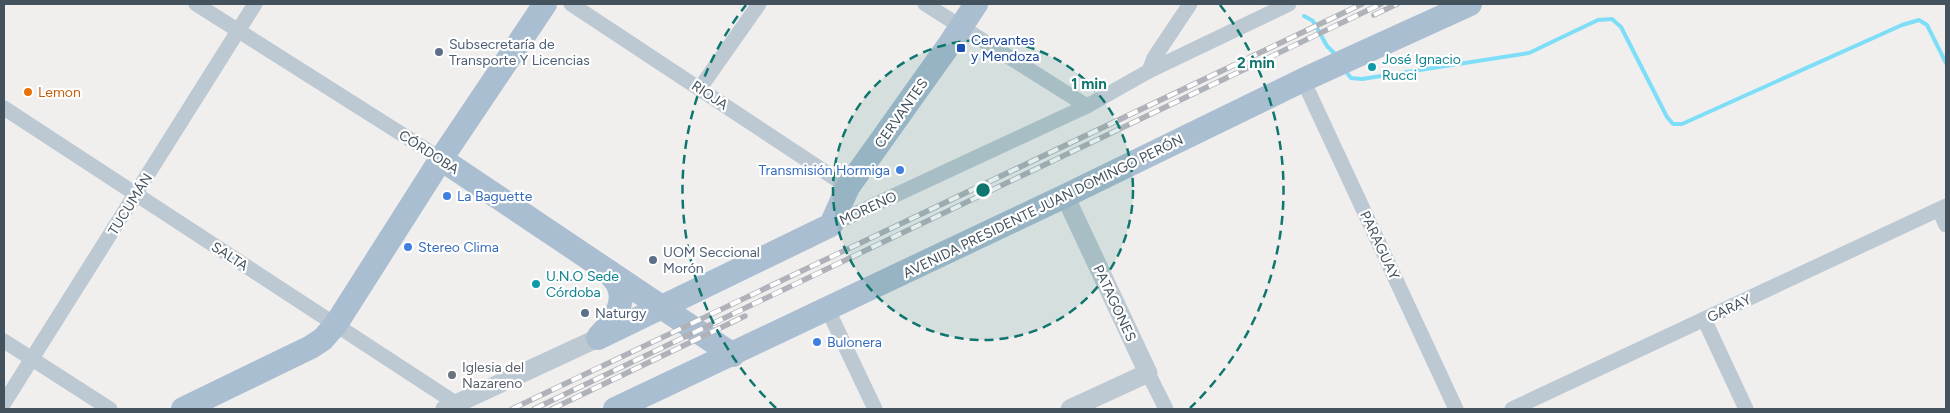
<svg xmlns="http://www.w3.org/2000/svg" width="1950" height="413" font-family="Figtree,sans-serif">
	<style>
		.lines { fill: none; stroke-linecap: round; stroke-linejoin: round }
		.stream { stroke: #7edef7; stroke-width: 4 }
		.minor { stroke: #bcc9d2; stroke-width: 15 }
		.tertiary { stroke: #bcc9d2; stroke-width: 19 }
		.primary { stroke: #aabed1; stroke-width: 24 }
		.rail-casing { stroke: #afb3b9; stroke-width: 5.5 }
		.rail { stroke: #fff; stroke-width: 4; stroke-dasharray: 11; stroke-linecap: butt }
		.ring { fill: none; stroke: #0f766e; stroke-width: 2.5; stroke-dasharray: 9 6 }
		.transit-dot { fill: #1a4fb4; stroke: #fff; stroke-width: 2 }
		.service-dot { fill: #5c6f8a; stroke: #fff; stroke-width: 2 }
		.culture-dot { fill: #0f9aa8; stroke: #fff; stroke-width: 2 }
		.food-dot { fill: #e8710a; stroke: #fff; stroke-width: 2 }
		.shop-dot { fill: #3f7fe0; stroke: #fff; stroke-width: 2 }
		.worship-dot { fill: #6b7280; stroke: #fff; stroke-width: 2 }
		.labels { text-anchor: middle; stroke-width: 4.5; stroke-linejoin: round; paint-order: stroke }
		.transit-label { font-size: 14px; fill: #164399; stroke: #fff; text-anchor: start }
		.service-label { font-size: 14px; fill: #4e5e75; stroke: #fff; text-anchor: start }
		.culture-label { font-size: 14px; fill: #0d838f; stroke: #fff; text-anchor: start }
		.food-label { font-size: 14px; fill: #c56008; stroke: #fff; text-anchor: start }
		.street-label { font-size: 14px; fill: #44525e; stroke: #fff }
		.shop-label { font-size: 14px; fill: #366cbe; stroke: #fff; text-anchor: start }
		.worship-label { font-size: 14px; fill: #5b616d; stroke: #fff; text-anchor: start }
		.centre { fill: #0f766e; stroke: #fff; stroke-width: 2.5 }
		.ring-label { font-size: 15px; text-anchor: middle; font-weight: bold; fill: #0f766e; stroke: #fff; stroke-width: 4.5; stroke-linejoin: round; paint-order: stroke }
	</style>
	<rect width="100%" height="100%" fill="#f1eeee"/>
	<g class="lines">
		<!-- stream -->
		<g class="stream">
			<polyline points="1304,16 1313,21 1327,46 1337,56"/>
			<polyline points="1344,69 1351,78 1362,79 1529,53 1598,20 1612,19 1621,27 1667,117 1673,124 1682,124 1902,25 1919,20 1927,25 1946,63"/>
		</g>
		<!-- minor -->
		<g class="minor">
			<polyline points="196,4 441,159"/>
			<polyline points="571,4 848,187"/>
			<polyline points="925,4 1087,106"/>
			<polyline points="1149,71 1154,58 1190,4"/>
			<polyline points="1303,80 1456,409"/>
			<polyline points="700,88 759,4"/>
			<polyline points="4,108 457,404"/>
			<polyline points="1939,210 1946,225"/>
			<polyline points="831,225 1087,106 1149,71 1289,4"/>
			<polyline points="827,308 875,409"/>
			<polyline points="1704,319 1746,409"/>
			<polyline points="4,341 110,409"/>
			<polyline points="1148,373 1166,409"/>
			<polyline points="4,403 255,4"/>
			<polyline points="1512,409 1946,206"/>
		</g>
		<!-- tertiary -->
		<g class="tertiary">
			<polyline points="1065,196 1148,373 1070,409"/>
			<polyline points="445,409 598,338"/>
		</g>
		<!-- primary -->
		<g class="primary">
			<polyline points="441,159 733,355"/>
			<path d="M600 335C612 323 627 304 618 285 616 281 611 276 609 272"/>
			<polyline points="598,338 831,225 848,187 949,45 976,4"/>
			<polyline points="183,409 311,347 323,339 336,324 441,159 545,4"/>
			<polyline points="615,409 1065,196 1303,80 1470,4"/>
		</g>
		<!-- rail casing -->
		<g class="rail-casing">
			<g id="rail">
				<polyline points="1374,15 1397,4"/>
				<polyline points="512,409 1362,4"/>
				<polyline points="534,409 1381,4"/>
				<polyline points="552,409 745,316"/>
			</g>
		</g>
		<!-- rail -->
		<use href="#rail" class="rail"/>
	</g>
	<!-- distance rings -->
	<circle cx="983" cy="190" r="150" fill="#0f766e" fill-opacity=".12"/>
	<g class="ring">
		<circle cx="983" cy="190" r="150"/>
		<path d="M776 408A301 301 0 0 1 746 5M1220 5A301 301 0 0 1 1190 408"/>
	</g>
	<!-- markers -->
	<rect class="transit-dot" x="956" y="43" width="10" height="10" rx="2.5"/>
	<g class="service-dot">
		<circle cx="439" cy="52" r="5"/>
		<circle cx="653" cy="260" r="5"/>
		<circle cx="585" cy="313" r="5"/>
	</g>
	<g class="culture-dot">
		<circle cx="1372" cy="67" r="5"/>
		<circle cx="536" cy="284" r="5"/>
	</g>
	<circle class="food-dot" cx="28" cy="92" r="5"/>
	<g class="shop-dot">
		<circle cx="900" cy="170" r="5"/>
		<circle cx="447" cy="196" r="5"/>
		<circle cx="408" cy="247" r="5"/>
		<circle cx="817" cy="342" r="5"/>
	</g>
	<circle class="worship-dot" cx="452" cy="375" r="5"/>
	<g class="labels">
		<!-- transit labels -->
		<g class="transit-label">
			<text x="971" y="45">Cervantes<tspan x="971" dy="16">y Mendoza</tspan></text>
		</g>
		<!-- service labels -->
		<g class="service-label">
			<text x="449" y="49">Subsecretaría de<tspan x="449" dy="16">Transporte Y Licencias</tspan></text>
			<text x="663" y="257">UOM Seccional<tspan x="663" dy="16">Morón</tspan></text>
			<text x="595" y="318">Naturgy</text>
		</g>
		<!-- culture labels -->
		<g class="culture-label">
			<text x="1382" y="64">José Ignacio<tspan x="1382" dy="16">Rucci</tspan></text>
			<text x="546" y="281">U.N.O Sede<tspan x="546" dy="16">Córdoba</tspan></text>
		</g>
		<!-- food labels -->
		<g class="food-label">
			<text x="38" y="97">Lemon</text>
		</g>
		<!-- street labels -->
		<g class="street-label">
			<text transform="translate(710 95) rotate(34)" y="5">RIOJA</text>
			<text transform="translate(901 113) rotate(-55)" y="5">CERVANTES</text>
			<text transform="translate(429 152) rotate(33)" y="5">CÓRDOBA</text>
			<text transform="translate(130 204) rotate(-58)" y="5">TUCUMÁN</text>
			<text transform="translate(1043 206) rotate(-26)" y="5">AVENIDA PRESIDENTE JUAN DOMINGO PERÓN</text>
			<text transform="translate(868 208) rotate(-25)" y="5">MORENO</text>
			<text transform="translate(1380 245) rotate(65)" y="5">PARAGUAY</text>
			<text transform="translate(230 256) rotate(33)" y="5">SALTA</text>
			<text transform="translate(1115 303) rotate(65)" y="5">PATAGONES</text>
			<text transform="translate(1729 308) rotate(-25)" y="5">GARAY</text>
		</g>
		<!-- shop labels -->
		<g class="shop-label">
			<text x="890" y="175" text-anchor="end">Transmisión Hormiga</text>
			<text x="457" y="201">La Baguette</text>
			<text x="418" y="252">Stereo Clima</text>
			<text x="827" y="347">Bulonera</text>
		</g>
		<!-- worship labels -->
		<g class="worship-label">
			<text x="462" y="372">Iglesia del<tspan x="462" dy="16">Nazareno</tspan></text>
		</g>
	</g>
	<circle cx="983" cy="190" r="8" class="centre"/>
	<g class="ring-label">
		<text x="1256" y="68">2 min</text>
		<text x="1089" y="89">1 min</text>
	</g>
	<!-- border -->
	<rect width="1950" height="413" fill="none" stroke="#44525e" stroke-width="10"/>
</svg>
